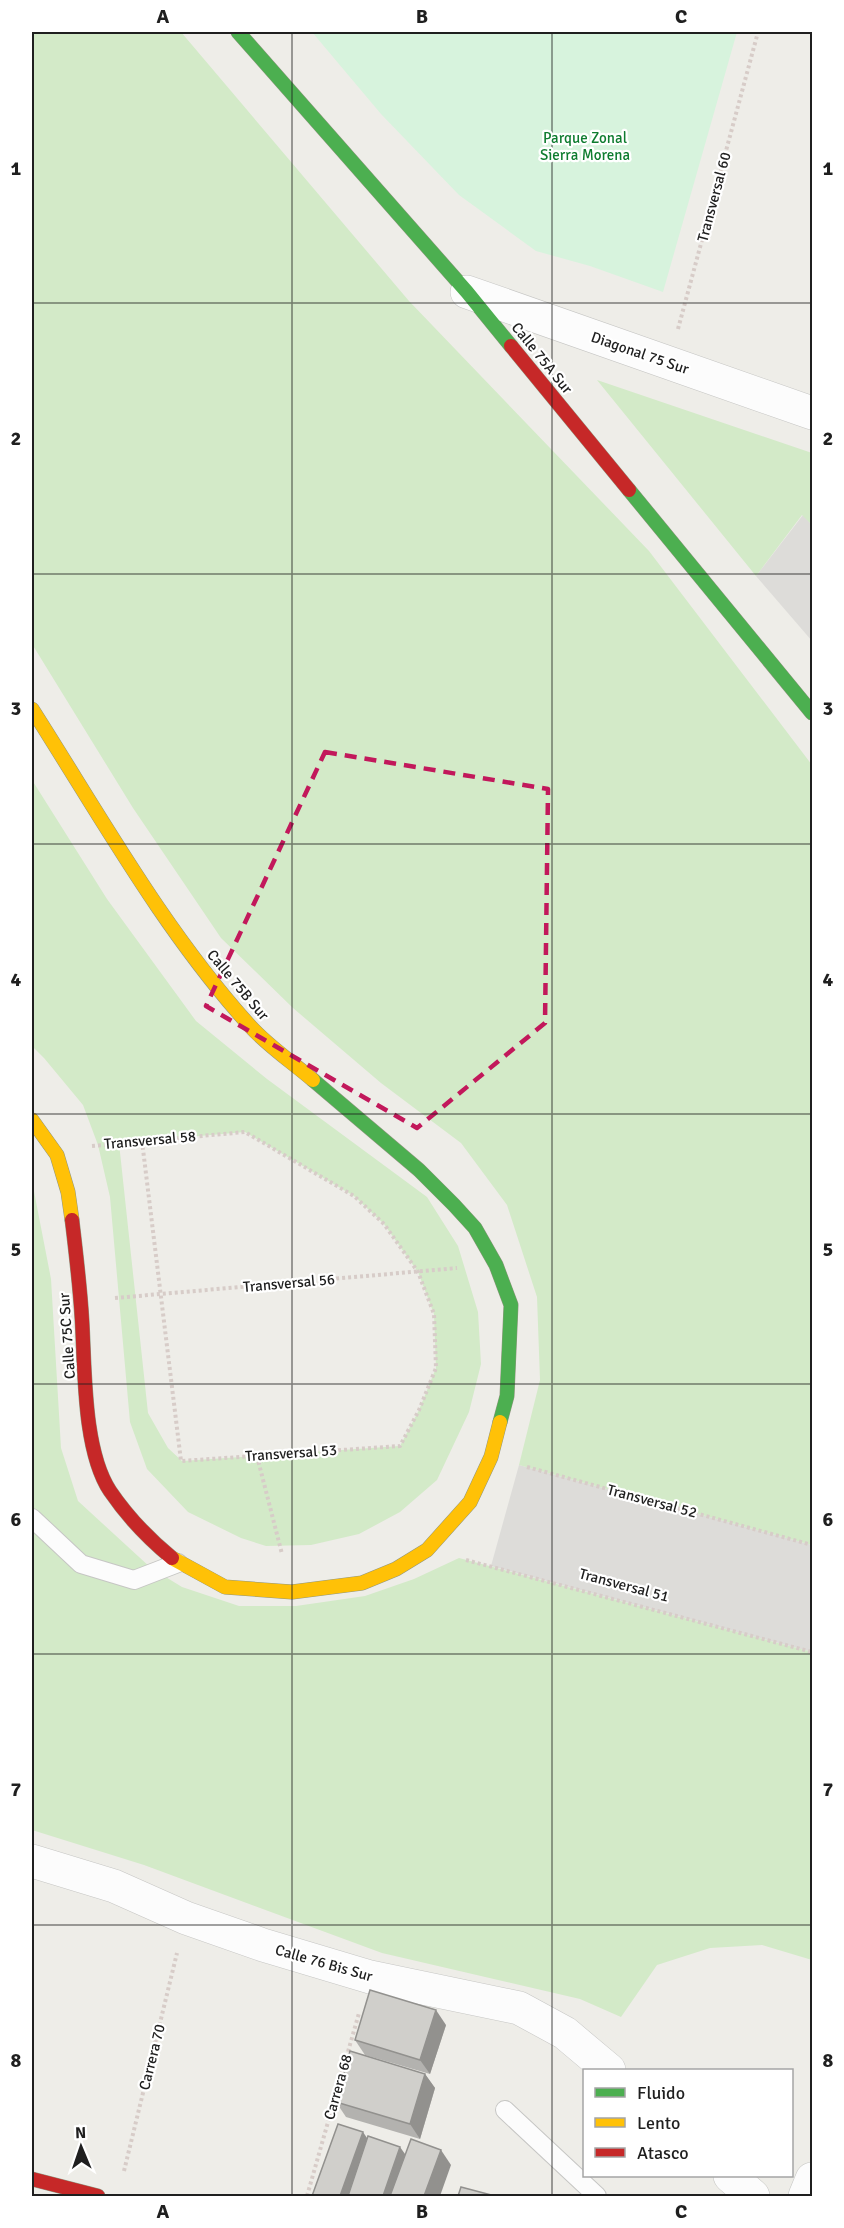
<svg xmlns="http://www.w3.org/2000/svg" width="844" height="2228" font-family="Signika,sans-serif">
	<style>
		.residential { fill: #dddcd9 }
		.grass { fill: #d3eac8; fill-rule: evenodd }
		.park { fill: #d7f3dd }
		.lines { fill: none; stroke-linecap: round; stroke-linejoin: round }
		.lane-casing { stroke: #c6c6c4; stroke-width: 20 }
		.street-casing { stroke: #c6c6c4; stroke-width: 34 }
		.fast-casing { stroke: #919780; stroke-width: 15 }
		.slow-casing { stroke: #919780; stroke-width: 15 }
		.jam-casing { stroke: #919780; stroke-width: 15 }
		.path { stroke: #d7ccc8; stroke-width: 4; stroke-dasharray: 3 3; stroke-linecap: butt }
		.lane { stroke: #fcfcfc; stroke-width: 18 }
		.street { stroke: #fcfcfc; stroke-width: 33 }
		.fast { stroke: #4caf50; stroke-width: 14 }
		.slow { stroke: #ffc107; stroke-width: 14 }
		.jam { stroke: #c62828; stroke-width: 14 }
		.wall { fill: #b3b2af }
		.shaded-wall { fill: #92918e }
		.building { fill: #d0cfcb; stroke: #92918e; stroke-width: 1.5 }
		.marked { fill: none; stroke: #c2185b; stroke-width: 4.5; stroke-dasharray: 12 8; stroke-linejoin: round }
		.grid { fill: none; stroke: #1f1f1f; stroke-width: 1.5; stroke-opacity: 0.55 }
		.labels { text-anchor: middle; stroke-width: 4.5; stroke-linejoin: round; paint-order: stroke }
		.park-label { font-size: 15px; fill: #0e7c2f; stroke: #fff }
		.street-label { font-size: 15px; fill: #1f1f1f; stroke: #fff }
		.neatline { fill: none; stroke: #1f1f1f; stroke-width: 2 }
		.grid-label { font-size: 20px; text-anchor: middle; font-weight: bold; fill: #1f1f1f }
	</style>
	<rect width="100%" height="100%" fill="#eeede8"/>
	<!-- residential -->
	<g class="residential">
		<polygon points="803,515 812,525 812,641 756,576"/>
		<polygon points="519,1465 812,1545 812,1652 491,1566"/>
	</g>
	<!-- grass -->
	<g class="grass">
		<polygon points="32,32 181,32 409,301 649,551 812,765 812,1545 519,1465 540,1380 537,1297 507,1205 461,1143 381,1083 293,1008 221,938 133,808 32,644"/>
		<polygon points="597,380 812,453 812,525 802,515 756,576"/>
		<path d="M32 780 107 899 196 1021 267 1079 427 1197 458 1246 478 1312 481 1364 469 1412 437 1480 400 1512 359 1534 311 1545 266 1546 241 1538 188 1512 147 1469 130 1422 110 1197 98 1145 83 1105 44 1058 32 1046ZM245 1132 354 1196 384 1224 418 1272 434 1314 436 1368 419 1410 400 1446 182 1461 168 1448 148 1413 119 1143Z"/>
		<polygon points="32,1181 51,1279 61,1448 78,1501 151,1568 182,1587 239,1606 296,1606 365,1596 414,1579 459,1558 812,1652 812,1960 762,1945 710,1948 657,1965 621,2017 580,1999 382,1953 144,1865 32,1830"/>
	</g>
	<!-- park -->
	<polygon class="park" points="312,32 737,32 663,292 590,266 536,251 459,195 381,114"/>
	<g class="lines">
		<!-- lane casing -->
		<g class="lane-casing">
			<g id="lane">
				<polyline points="32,1518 81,1564 134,1580 178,1563"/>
				<polyline points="505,2110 597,2196"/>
			</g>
		</g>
		<!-- street casing -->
		<g class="street-casing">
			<g id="street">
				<polyline points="467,292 812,413"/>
				<polyline points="32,1861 114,1886 186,1918 263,1945 370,1977 519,2008 565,2033 609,2070"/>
				<polyline points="730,2176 753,2196"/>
				<polyline points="805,2196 812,2179"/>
			</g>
		</g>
		<!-- fast casing -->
		<g class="fast-casing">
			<g id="fast">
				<polyline points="238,32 467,292 511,346"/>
				<polyline points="629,490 812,713"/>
				<polyline points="313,1080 419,1170 454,1205 475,1228 496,1265 511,1305 507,1396 500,1422"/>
			</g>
		</g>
		<!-- slow casing -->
		<g class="slow-casing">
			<g id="slow">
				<path d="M32 709C101 817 164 931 250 1026 268 1046 292 1062 313 1080"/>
				<polyline points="32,1120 57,1155 68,1192 72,1220"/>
				<polyline points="172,1558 225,1587 292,1592 362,1583 396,1569 427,1550 470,1502 491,1457 500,1422"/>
			</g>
		</g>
		<!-- jam casing -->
		<g class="jam-casing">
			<g id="jam">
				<polyline points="511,346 629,490"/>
				<path d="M72 1220C76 1253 80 1286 82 1320 85 1369 83 1450 110 1491 127 1516 149 1539 172 1558"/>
				<polyline points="32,2179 98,2196"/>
			</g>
		</g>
		<!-- path -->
		<g class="path">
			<polyline points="678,329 758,32"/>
			<polyline points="92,1146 245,1132 354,1196 384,1224 418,1272 434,1314 436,1368 419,1410 400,1446 181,1461 142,1141"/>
			<polyline points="115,1298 457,1268"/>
			<polyline points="257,1456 282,1554"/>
			<polyline points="527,1467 812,1545"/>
			<polyline points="466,1560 812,1652"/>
			<polyline points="124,2171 177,1953"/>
			<polyline points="307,2196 359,2013"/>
		</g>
		<!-- lane -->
		<use href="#lane" class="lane"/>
		<!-- street -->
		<use href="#street" class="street"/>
		<!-- fast -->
		<use href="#fast" class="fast"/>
		<!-- slow -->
		<use href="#slow" class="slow"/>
		<!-- jam -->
		<use href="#jam" class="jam"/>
	</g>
	<!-- wall -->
	<g class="wall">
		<polygon points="446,2025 430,2074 365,2055 355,2040"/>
		<polygon points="425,2074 435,2088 420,2139 346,2117 336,2102"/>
	</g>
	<!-- shaded-wall -->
	<g class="shaded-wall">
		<polygon points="436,2010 446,2025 430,2074 420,2060"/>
		<polygon points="425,2074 435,2088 420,2139 410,2124"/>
		<polygon points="363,2132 373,2147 355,2196 340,2196"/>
		<polygon points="400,2147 410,2161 398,2196 383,2196"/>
		<polygon points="441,2150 451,2165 440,2196 424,2196"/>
	</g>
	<!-- building -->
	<g class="building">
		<polygon points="370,1990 436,2010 420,2060 355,2040"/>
		<polygon points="350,2051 425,2074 410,2124 336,2102"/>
		<polygon points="338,2124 363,2132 340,2196 312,2196"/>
		<polygon points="368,2136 400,2147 383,2196 348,2196"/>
		<polygon points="411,2139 441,2150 424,2196 390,2196"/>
		<polygon points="461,2187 495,2196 458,2196"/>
	</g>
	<!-- marked area -->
	<path class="marked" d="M325 752 548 789 545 1023 417 1128 206 1006Z"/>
	<!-- grid -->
	<path class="grid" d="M292 32V2196M552 32V2196M32 303H812M32 574H812M32 844H812M32 1114H812M32 1384H812M32 1654H812M32 1925H812"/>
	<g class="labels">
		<!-- park labels -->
		<g class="park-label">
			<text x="585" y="143">Parque Zonal<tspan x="585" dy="17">Sierra Morena</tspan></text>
		</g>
		<!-- street labels -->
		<g class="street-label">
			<text transform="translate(714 197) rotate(-75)" y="5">Transversal 60</text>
			<text transform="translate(640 353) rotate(19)" y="5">Diagonal 75 Sur</text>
			<text transform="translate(542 358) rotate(51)" y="5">Calle 75A Sur</text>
			<text transform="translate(238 985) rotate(50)" y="5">Calle 75B Sur</text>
			<text transform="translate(150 1140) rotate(-5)" y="5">Transversal 58</text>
			<text transform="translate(289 1283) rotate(-5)" y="5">Transversal 56</text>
			<text transform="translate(67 1336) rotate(-94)" y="5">Calle 75C Sur</text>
			<text transform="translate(291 1453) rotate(-4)" y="5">Transversal 53</text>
			<text transform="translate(652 1501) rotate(15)" y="5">Transversal 52</text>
			<text transform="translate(624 1585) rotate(15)" y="5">Transversal 51</text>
			<text transform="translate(324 1963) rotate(16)" y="5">Calle 76 Bis Sur</text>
			<text transform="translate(152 2057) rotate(-76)" y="5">Carrera 70</text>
			<text transform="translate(338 2087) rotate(-74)" y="5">Carrera 68</text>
		</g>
	</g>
	<!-- border -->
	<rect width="844" height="2228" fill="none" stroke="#ffffff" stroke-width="66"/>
	<!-- legend -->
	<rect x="583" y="2069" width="210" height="108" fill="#ffffff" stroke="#a5a5a5" stroke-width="1.5"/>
	<rect x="595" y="2088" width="30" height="9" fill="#4caf50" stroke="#a5a5a5" stroke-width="1.5"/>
	<text x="637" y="2099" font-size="18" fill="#1f1f1f">Fluido</text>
	<rect x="595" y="2118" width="30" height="9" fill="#ffc107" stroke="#a5a5a5" stroke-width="1.5"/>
	<text x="637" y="2129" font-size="18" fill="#1f1f1f">Lento</text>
	<rect x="595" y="2148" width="30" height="9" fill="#c62828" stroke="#a5a5a5" stroke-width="1.5"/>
	<text x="637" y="2159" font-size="18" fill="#1f1f1f">Atasco</text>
	<!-- north arrow -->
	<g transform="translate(81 2147) rotate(358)" stroke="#ffffff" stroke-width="4.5" paint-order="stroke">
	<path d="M0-4.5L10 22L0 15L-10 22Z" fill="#1f1f1f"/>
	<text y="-9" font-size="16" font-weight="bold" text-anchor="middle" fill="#1f1f1f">N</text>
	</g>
	<rect x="33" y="33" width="778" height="2162" class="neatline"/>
	<g class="grid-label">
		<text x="163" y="23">A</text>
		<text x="422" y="23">B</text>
		<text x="681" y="23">C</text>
		<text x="16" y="175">1</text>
		<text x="828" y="175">1</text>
		<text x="16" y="445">2</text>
		<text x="828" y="445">2</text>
		<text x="16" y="715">3</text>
		<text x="828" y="715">3</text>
		<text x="16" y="986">4</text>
		<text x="828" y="986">4</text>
		<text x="16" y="1256">5</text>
		<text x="828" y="1256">5</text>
		<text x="16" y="1526">6</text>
		<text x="828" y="1526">6</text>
		<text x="16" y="1796">7</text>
		<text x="828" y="1796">7</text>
		<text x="16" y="2067">8</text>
		<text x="828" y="2067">8</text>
		<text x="163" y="2218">A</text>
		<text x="422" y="2218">B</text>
		<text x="681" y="2218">C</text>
	</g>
</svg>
